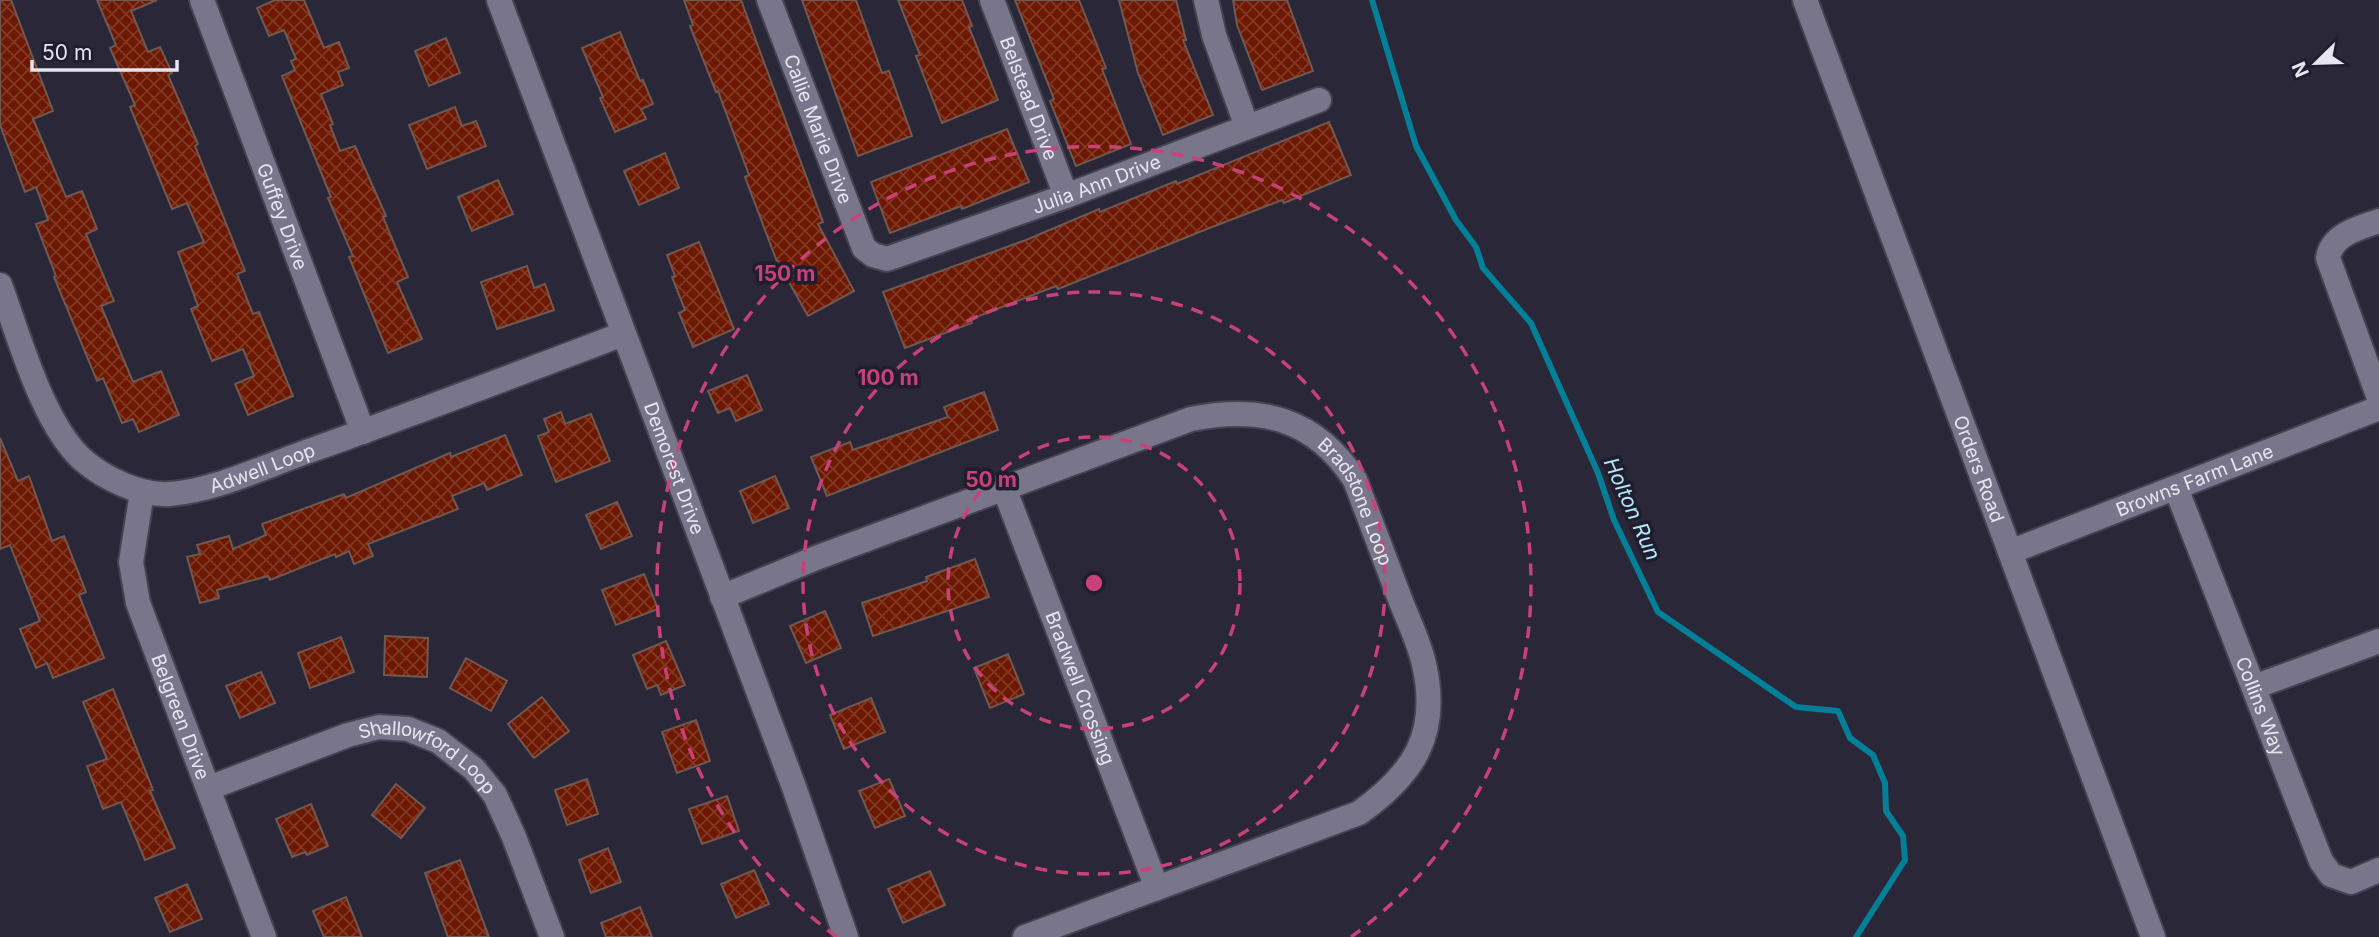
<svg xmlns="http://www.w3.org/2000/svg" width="2379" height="937" font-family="Inter,sans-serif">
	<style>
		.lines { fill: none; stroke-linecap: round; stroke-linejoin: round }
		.stream { stroke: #047f98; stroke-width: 6 }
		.building { fill: url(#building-cross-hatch); stroke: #705952; stroke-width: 2 }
		.minor-casing { stroke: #454251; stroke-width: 28 }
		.minor { stroke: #79768b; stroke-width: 24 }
		.ring { fill: none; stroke: #c94179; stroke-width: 3.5; stroke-dasharray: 12 9 }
		.labels { text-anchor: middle; stroke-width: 7; stroke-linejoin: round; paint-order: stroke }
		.street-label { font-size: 19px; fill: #e6e5f0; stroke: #201d2e }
		.water-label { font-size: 21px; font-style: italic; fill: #b1e9f9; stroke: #201d2e }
		.centre { fill: #c94179; stroke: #201d2e; stroke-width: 3.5 }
		.ring-label { font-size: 21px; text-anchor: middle; font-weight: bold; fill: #c94179; stroke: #201d2e; stroke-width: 7; stroke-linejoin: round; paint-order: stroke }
	</style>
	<defs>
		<pattern id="building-cross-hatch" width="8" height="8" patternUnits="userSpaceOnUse" patternTransform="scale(1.75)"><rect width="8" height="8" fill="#6d1800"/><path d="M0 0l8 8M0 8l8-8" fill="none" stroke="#823926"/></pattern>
	</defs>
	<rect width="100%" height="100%" fill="#292738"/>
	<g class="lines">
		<!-- stream -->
		<polyline class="stream" points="1372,0 1416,146 1456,220 1476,247 1483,268 1531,323 1598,473 1614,520 1658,612 1796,707 1838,711 1850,738 1873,755 1885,783 1886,811 1903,836 1905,860 1856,937"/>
	</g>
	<!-- building -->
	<g class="building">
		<polygon points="0,0 11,0 53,111 33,119 66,197 82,191 97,229 86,234 114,301 101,306 133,382 161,371 179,415 139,432 133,419 122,423 103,378 97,381 54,277 56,276 36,224 48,220 36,187 25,192 0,125"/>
		<polygon points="97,0 157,0 131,11 148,52 160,47 172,73 168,75 198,144 195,146 245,271 237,274 253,314 259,312 293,396 248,415 235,384 254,376 243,349 212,361 191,309 198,306 178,252 204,242 187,203 172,209 130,107 135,105 110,48 116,45"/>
		<polygon points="275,0 304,0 324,48 339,42 349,68 338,72 343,85 321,94 333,124 330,125 340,151 355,146 386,216 383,217 408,277 397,282 422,339 388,353 349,257 353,256 328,198 331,197 282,76 295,70 291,61 296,59 284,30 269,36 257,8"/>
		<polygon points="684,0 741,0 823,222 818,224 854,291 808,316 776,259 745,177 749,175 718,91 716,92 690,26 693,25"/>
		<polygon points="802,0 856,0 882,73 889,71 912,136 858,156"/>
		<polygon points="898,0 962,0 972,26 969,27 998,100 942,123 916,56 920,55"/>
		<polygon points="1015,0 1079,0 1106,68 1102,69 1131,144 1076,166 1050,101 1054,99"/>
		<polygon points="1119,0 1176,0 1186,40 1183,40 1213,115 1163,135 1138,73"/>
		<polygon points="1233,0 1287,0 1313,71 1262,90 1237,25"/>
		<polygon points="620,32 640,81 643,80 653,104 641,109 646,119 615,132 600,98 603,97 582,48"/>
		<polygon points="446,38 460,73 429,86 415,51"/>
		<polygon points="455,107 462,126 476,121 486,146 427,169 409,125"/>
		<polygon points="1329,122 1351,175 1284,203 1282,200 1207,229 1058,289 1056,286 971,319 972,323 905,348 883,292 1026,240 1099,209 1100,212 1176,181 1177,184"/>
		<polygon points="1007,129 1029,182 962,209 961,206 890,233 871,182"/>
		<polygon points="665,153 679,188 639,205 624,171"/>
		<polygon points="498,180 513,214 472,231 458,197"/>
		<polygon points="699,242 734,329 693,347 679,313 685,310 672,277 675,276 667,255"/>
		<polygon points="527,266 534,288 545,284 554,310 497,329 481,282"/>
		<polygon points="747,375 762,410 736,421 730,408 718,413 708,391"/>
		<polygon points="984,392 998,430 827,496 811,457 850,442 853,450 948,417 944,407"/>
		<polygon points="561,412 565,424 591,414 610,461 556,482 538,436 549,432 544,419"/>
		<polygon points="505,435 522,475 487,490 484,483 452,496 458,509 368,544 373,556 354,564 349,551 336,557 335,554 270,580 268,576 217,590 219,598 200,603 187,557 200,554 197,545 229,536 233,549 266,535 262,524 344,494 346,498 450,453 451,457"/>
		<polygon points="0,438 18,481 29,476 52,541 64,536 86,592 79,595 104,658 53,678 47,663 36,668 20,629 40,621 10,545 0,549"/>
		<polygon points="775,476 789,508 753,523 740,491"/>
		<polygon points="617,502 632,536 601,549 586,515"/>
		<polygon points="975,559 989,597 873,636 862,603 927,581 926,577"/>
		<polygon points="644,574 658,609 616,625 602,590"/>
		<polygon points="825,611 841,648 806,663 790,626"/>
		<polygon points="385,636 428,638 427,677 384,675"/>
		<polygon points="341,637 354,672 310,688 298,653"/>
		<polygon points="666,641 685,685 661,695 657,685 647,689 633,655"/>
		<polygon points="1008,654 1024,694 990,708 974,668"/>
		<polygon points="466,658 507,681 491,711 450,688"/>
		<polygon points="261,672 275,703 240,718 226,686"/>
		<polygon points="113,689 153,790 150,791 175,848 145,860 121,802 103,809 87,766 107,759 83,702"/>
		<polygon points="542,697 569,731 534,758 508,724"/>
		<polygon points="871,698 885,732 844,749 830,715"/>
		<polygon points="696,720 710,761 677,773 662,732"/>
		<polygon points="587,779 598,814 567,825 555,790"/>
		<polygon points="889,779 905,816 875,828 859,791"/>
		<polygon points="396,784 425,808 401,838 372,815"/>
		<polygon points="727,796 739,831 702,844 689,809"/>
		<polygon points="311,804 328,846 307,855 305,852 292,857 276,819"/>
		<polygon points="608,848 621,882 591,893 579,860"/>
		<polygon points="460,860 489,937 448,937 425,873"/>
		<polygon points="754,870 769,904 736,918 721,884"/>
		<polygon points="930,871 945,905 903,923 888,889"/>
		<polygon points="187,884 202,919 170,932 155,898"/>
		<polygon points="346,897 362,937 324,937 313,911"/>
		<polygon points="640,907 652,937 606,937 601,923"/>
	</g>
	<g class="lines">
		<!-- minor casing -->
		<g class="minor-casing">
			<g id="minor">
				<path id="s1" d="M202 0 363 432"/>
				<path id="s2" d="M499 0 794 787 846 937"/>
				<path id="s3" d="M769 0 864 248 873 255 887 259 1066 196 1319 100"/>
				<path id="s4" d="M992 0 1066 196"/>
				<polyline points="1206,0 1214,35 1247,127"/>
				<path id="s5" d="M1805 0 2153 937"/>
				<path d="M2379 221C2359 228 2332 234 2328 258L2379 398"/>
				<path id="s6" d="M0 285C19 336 43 425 83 460 105 479 141 496 170 494 217 490 263 467 306 452 413 414 518 374 623 334"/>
				<path id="s7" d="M1004 488 1157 888"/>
				<path id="s8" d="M2176 488 2321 861 2331 875 2351 882 2379 870"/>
				<path id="s9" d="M142 492 131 562 138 603 264 937"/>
				<path id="s10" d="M2010 552 2379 408"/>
				<path id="s11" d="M722 597 816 558 1191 419C1260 405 1315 418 1355 480 1370 520 1385 559 1400 599 1408 620 1419 642 1424 664 1440 734 1414 774 1359 813L1025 937"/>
				<polyline points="2254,687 2379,641"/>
				<path id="s12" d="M209 788 348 735 379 727 408 729 438 741 474 769 495 795 514 837 552 937"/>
			</g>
		</g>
		<!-- minor -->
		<use href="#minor" class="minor"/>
	</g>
	<!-- distance rings -->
	<g class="ring">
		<circle cx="1094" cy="583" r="146"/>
		<circle cx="1094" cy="583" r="291"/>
		<path d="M837 937A437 437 0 1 1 1351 937"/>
	</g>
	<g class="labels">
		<!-- street labels -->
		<g class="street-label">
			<text dy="7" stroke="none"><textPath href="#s4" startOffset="105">Belstead Drive</textPath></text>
			<text dy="7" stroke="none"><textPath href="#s3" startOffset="138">Callie Marie Drive</textPath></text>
			<text dy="7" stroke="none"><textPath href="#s3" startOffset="514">Julia Ann Drive</textPath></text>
			<text dy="7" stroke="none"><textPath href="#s1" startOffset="231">Guffey Drive</textPath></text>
			<text dy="7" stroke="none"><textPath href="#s6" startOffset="387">Adwell Loop</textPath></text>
			<text dy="7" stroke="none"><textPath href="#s2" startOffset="500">Demorest Drive</textPath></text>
			<text dy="7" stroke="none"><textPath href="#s5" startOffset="500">Orders Road</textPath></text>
			<text dy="7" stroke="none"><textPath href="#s10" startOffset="198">Browns Farm Lane</textPath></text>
			<text dy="7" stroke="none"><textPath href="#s11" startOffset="709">Bradstone Loop</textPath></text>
			<text dy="7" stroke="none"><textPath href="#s7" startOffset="214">Bradwell Crossing</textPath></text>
			<text dy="7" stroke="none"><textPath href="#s8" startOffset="234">Collins Way</textPath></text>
			<text dy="7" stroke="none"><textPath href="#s9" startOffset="234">Belgreen Drive</textPath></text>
			<text dy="7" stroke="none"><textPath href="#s12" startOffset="238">Shallowford Loop</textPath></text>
		</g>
		<!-- water labels -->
		<g class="water-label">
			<text transform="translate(1632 509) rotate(66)" y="7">Holton Run</text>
		</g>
	</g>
	<circle cx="1094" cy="583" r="10" class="centre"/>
	<g class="ring-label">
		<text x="785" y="281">150 m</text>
		<text x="888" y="385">100 m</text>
		<text x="991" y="487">50 m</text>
	</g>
	<!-- north arrow -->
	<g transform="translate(2316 63) rotate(247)" stroke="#201d2e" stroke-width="5" paint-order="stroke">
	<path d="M0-5L12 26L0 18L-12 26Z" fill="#e6e5f0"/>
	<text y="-10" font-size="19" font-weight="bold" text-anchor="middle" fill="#e6e5f0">N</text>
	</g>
	<!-- scale -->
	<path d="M32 60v10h145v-10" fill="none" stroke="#e6e5f0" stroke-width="3.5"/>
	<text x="42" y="60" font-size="21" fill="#e6e5f0" stroke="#201d2e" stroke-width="5" paint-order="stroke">50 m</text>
</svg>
